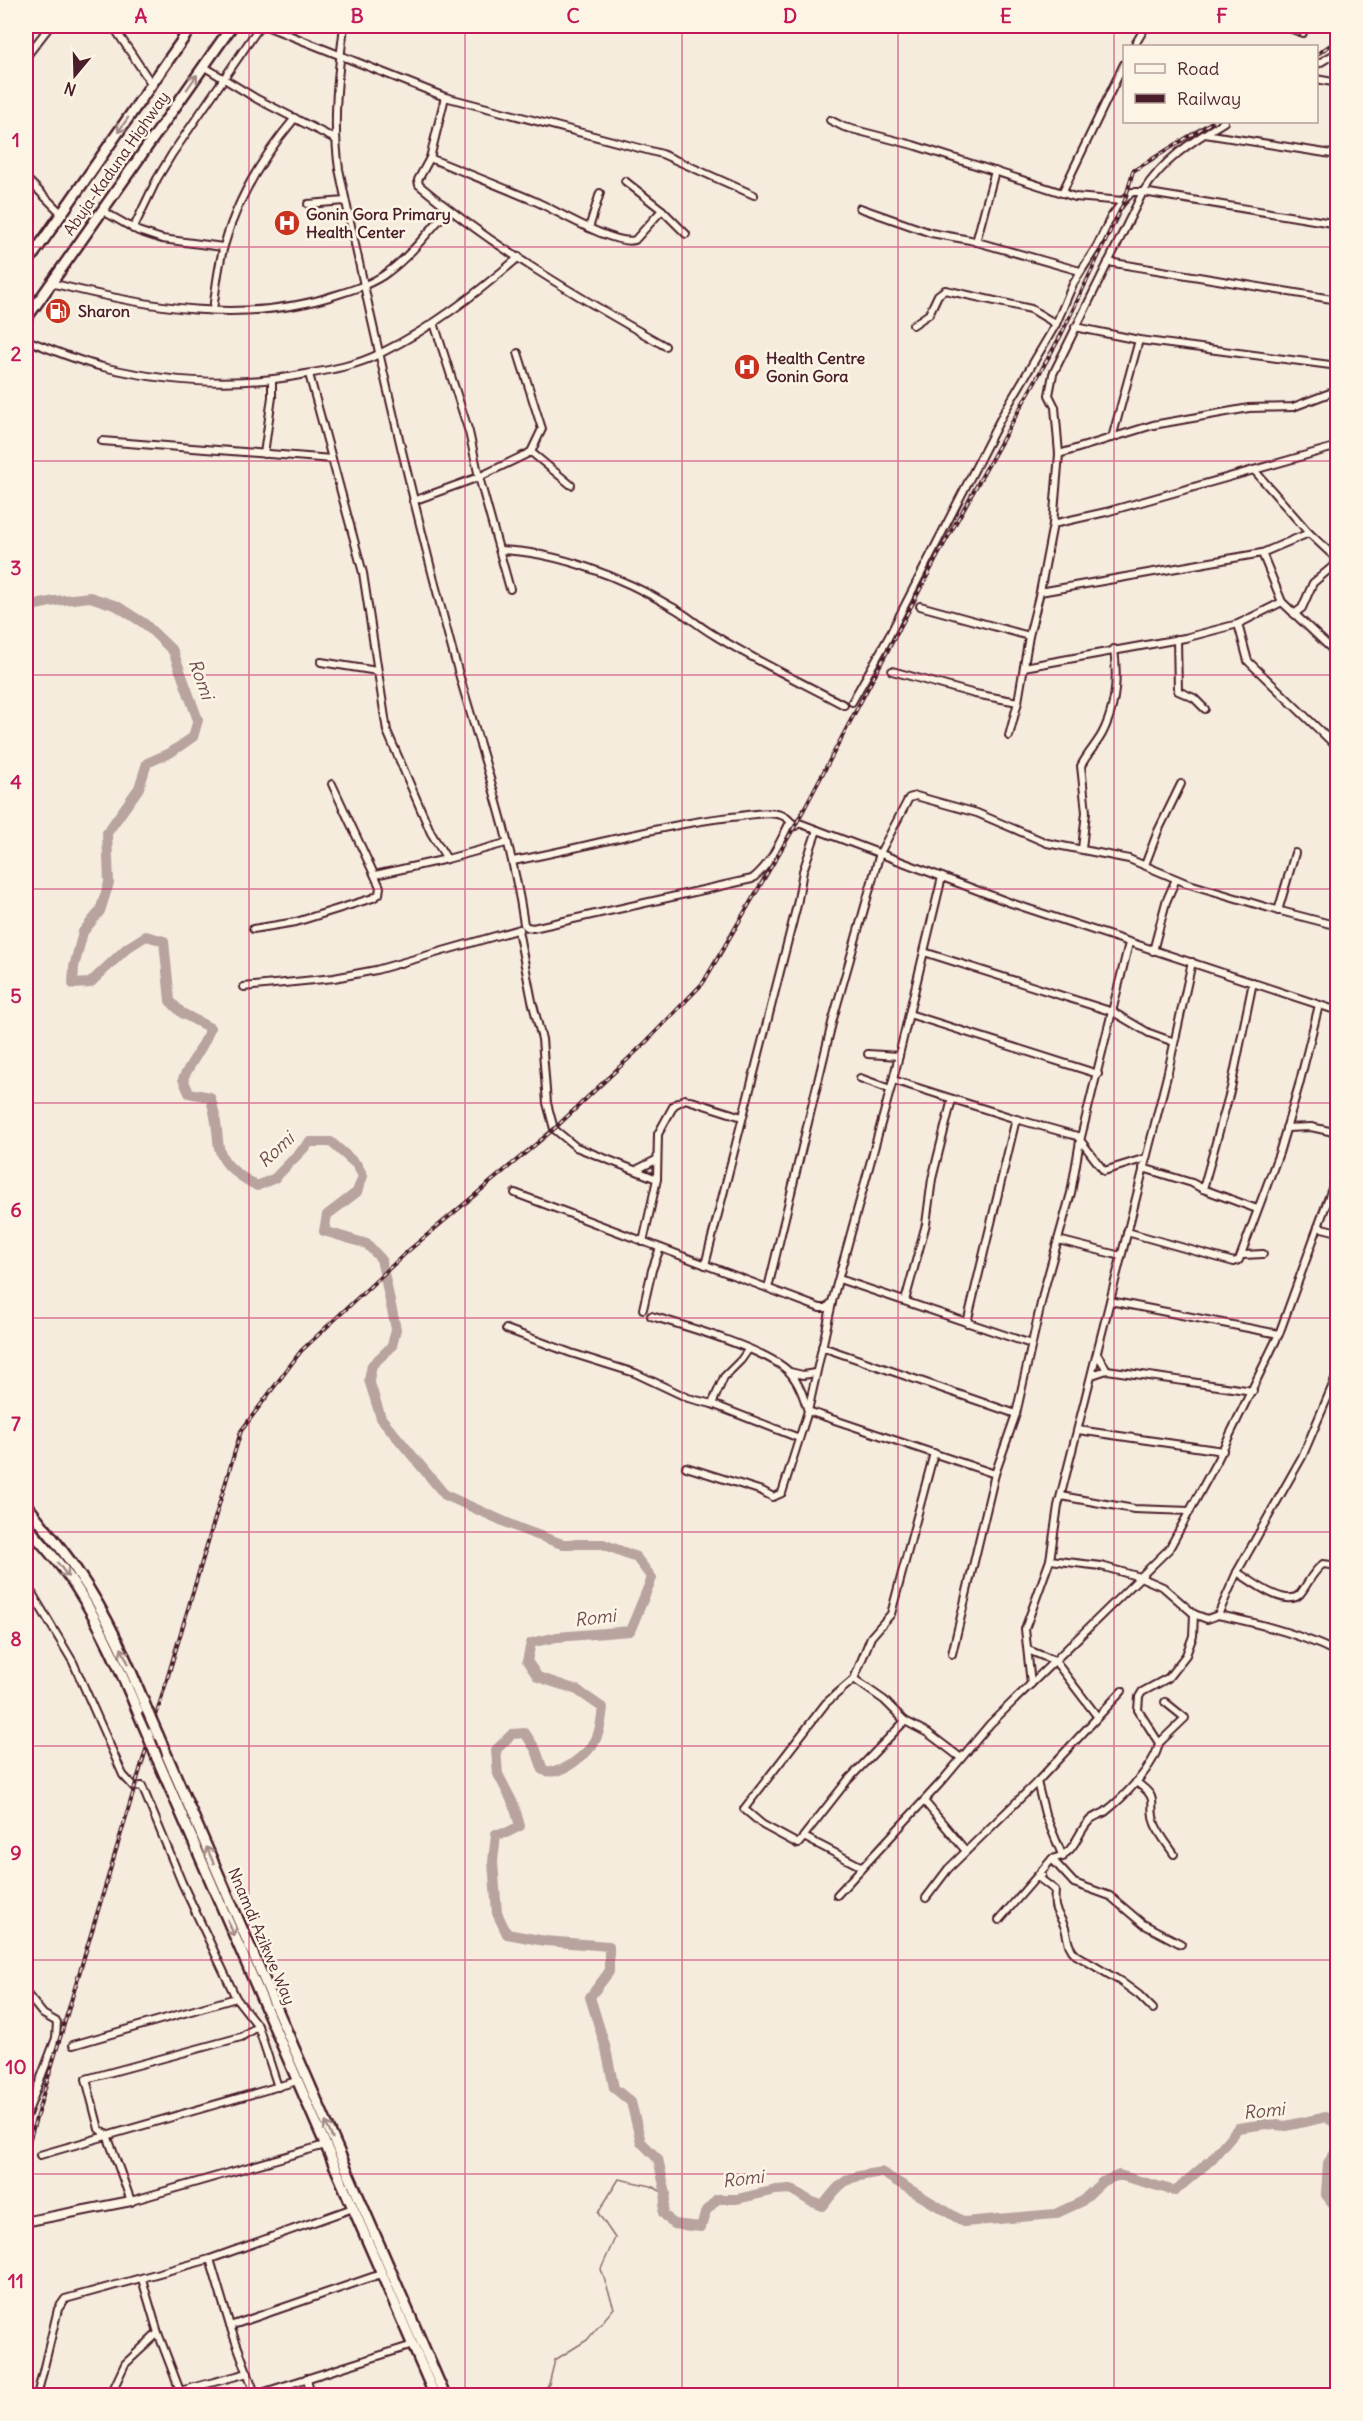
<svg xmlns="http://www.w3.org/2000/svg" width="1363" height="2421" font-family="Delius,sans-serif">
	<style>
		.lines { fill: none; stroke-linecap: round; stroke-linejoin: round }
		.stream { stroke: #8c6e70; stroke-width: 1.5 }
		.river { stroke: #b8a39e; stroke-width: 10 }
		.minor-casing { stroke: #4a1f2b; stroke-width: 10 }
		.major-casing { stroke: #4a1f2b; stroke-width: 12 }
		.highway-casing { stroke: #4a1f2b; stroke-width: 14 }
		.minor { stroke: #fcf5e5; stroke-width: 6 }
		.major { stroke: #fcf5e5; stroke-width: 8 }
		.highway { stroke: #fcf5e5; stroke-width: 9 }
		.rail-casing { stroke: #4a1f2b; stroke-width: 4 }
		.rail { stroke: #fcf5e5; stroke-width: 1.5; stroke-dasharray: 4.5; stroke-linecap: butt }
		.highway-bridge-casing { stroke: #4a1f2b; stroke-width: 14; stroke-linecap: butt }
		.highway-bridge { stroke: #fcf5e5; stroke-width: 9 }
		.oneway { stroke: #a38a88 }
		.grid { fill: none; stroke: #c2185b; stroke-width: 1.5; stroke-opacity: 0.55 }
		.labels { text-anchor: middle; stroke-width: 5; stroke-linejoin: round; paint-order: stroke }
		.street-label { font-size: 16px; fill: #4a1f2b; stroke: #fcf5e5 }
		.poi-label { font-size: 16px; font-weight: bold; fill: #4a1f2b; stroke: #fcf5e5; text-anchor: start }
		.water-label { font-size: 18px; font-style: italic; fill: #704d53; stroke: #fcf5e5 }
		.neatline { fill: none; stroke: #c2185b; stroke-width: 2 }
		.grid-label { font-size: 20px; text-anchor: middle; font-weight: bold; fill: #c2185b }
	</style>
	<rect width="100%" height="100%" fill="#f5ecde"/>
	<filter id="ink" filterUnits="userSpaceOnUse"><feTurbulence type="fractalNoise" baseFrequency=".0167" numOctaves="2"/><feDisplacementMap in="SourceGraphic" scale="12" xChannelSelector="R" yChannelSelector="G"/><feConvolveMatrix kernelMatrix="1 2 1 2 8 2 1 2 1" color-interpolation-filters="sRGB"/></filter>
	<g filter="url(#ink)">
		<g class="lines">
			<!-- stream -->
			<polyline class="stream" points="540,2396 549,2384 555,2360 587,2340 614,2308 601,2269 615,2238 598,2213 619,2179 651,2186 666,2194"/>
			<!-- river -->
			<g class="river">
				<path d="M26 607 55 601 90 597 117 606 145 624 173 651 198 720 193 737 170 753 147 763 139 788 107 833 109 883 100 911 83 932 74 967 73 984 90 983 127 948 146 936 164 941 170 1001 182 1013 210 1028C205 1046 191 1061 183 1079L189 1093 210 1097C227 1146 202 1155 257 1186L275 1178 310 1142H331L357 1165 363 1176 357 1192 327 1215 324 1231 367 1244 381 1259 396 1329 392 1346 372 1365 369 1380 381 1418 445 1495 521 1529 562 1544H603L636 1557 652 1578 630 1631 557 1637 531 1643 527 1661 538 1677 577 1690 603 1708C600 1736 596 1747 573 1763 563 1770 554 1774 543 1770L536 1750 525 1733 512 1734 496 1750 498 1774 514 1805 520 1826 506 1833 496 1834 493 1862 497 1913 507 1934 545 1941 609 1946V1972L590 1997 606 2049 614 2088 631 2102 641 2142 658 2159 666 2194 663 2213 673 2224 701 2227 706 2211 717 2199H737L776 2190 791 2189 810 2201 823 2206C844 2177 847 2178 881 2172L964 2222 1055 2214 1081 2202 1102 2182 1119 2175 1175 2191 1211 2160 1238 2128 1266 2124 1286 2126 1326 2117 1338 2125"/>
				<polyline points="1338,2149 1328,2163 1326,2195 1338,2210"/>
			</g>
			<!-- minor casing -->
			<g class="minor-casing">
				<g id="minor">
					<polyline points="113,26 151,83"/>
					<polyline points="266,26 445,97 662,154 754,195"/>
					<path d="M344 26C338 74 332 121 339 169 372 327 408 483 449 638 474 733 510 827 524 924L527 927 533 928 752 879C770 865 778 846 788 826L792 823 795 826 799 823 1011 903 1338 1011"/>
					<polyline points="1284,26 1303,33"/>
					<polyline points="1134,46 1146,26"/>
					<polyline points="26,57 50,26"/>
					<polyline points="1316,65 1338,52"/>
					<polyline points="203,66 257,99 335,139"/>
					<polyline points="1316,79 1338,83"/>
					<path d="M445 97 430 158 418 180 419 185C494 248 580 298 665 346"/>
					<polyline points="830,120 844,127 913,145 1075,197 1123,201 1132,192 1143,192 1338,224"/>
					<polyline points="1205,134 1338,155"/>
					<path d="M430 158C466 173 502 187 537 202 557 211 615 246 635 240L662 210"/>
					<polyline points="26,178 61,213"/>
					<polyline points="625,181 662,210 686,234"/>
					<polyline points="1062,193 1124,64"/>
					<polyline points="308,204 345,201"/>
					<polyline points="860,208 931,233 970,240 1080,271"/>
					<polyline points="101,210 138,231 162,239 223,247"/>
					<polyline points="589,228 600,193"/>
					<polyline points="133,229 157,179 172,154 260,26"/>
					<polyline points="976,242 995,171"/>
					<polyline points="1108,262 1338,300"/>
					<path d="M51 283C145 307 245 326 339 294 355 289 374 283 388 272 411 255 429 231 448 210"/>
					<path d="M213 310C216 289 218 266 224 246 237 199 264 155 295 118"/>
					<polyline points="434,323 469,432 479,477 510,589"/>
					<polyline points="913,325 929,314 938,295 945,290 1031,309 1056,324"/>
					<polyline points="1075,327 1139,340 1338,366"/>
					<path d="M26 340C51 349 77 361 103 367 170 383 239 387 306 374 331 370 358 365 381 353 432 328 476 294 519 257"/>
					<polyline points="309,374 363,573 387,731 431,833 447,859"/>
					<polyline points="1112,438 1139,340"/>
					<polyline points="102,441 332,459"/>
					<polyline points="531,452 571,485"/>
					<polyline points="264,454 272,397 272,381"/>
					<polyline points="1059,454 1153,425 1249,408 1293,407 1338,390"/>
					<polyline points="1254,470 1309,533 1338,560"/>
					<polyline points="413,501 479,477 531,452 542,429 518,353"/>
					<polyline points="1053,524 1106,512 1338,446"/>
					<path d="M499 550C558 552 622 577 672 607 687 615 700 627 714 635 756 661 801 682 844 705"/>
					<polyline points="1262,553 1282,602 1338,655"/>
					<polyline points="1040,592 1262,553 1309,533"/>
					<polyline points="920,606 1029,636"/>
					<polyline points="1294,614 1302,608 1313,583 1338,562"/>
					<polyline points="1238,624 1248,661 1338,748"/>
					<polyline points="1177,639 1178,691 1194,698 1205,709"/>
					<polyline points="321,662 377,671"/>
					<polyline points="1024,667 1185,638 1238,624 1282,602"/>
					<polyline points="892,671 975,694 1018,702"/>
					<polyline points="852,702 887,640 1003,414 1056,324 1073,284 1097,246 1111,217 1123,201"/>
					<path d="M1009 736 1018 702 1029 636 1040 592 1053 524 1059 454 1055 407 1049 395 1053 374 1143 192C1163 160 1192 141 1224 122"/>
					<path d="M1082 849 1086 812 1081 766C1087 754 1096 745 1102 734 1116 707 1118 678 1114 649"/>
					<path d="M513 861C586 848 657 825 731 817 745 816 763 811 777 814 784 815 787 818 792 823"/>
					<polyline points="1145,865 1158,831 1181,784"/>
					<polyline points="375,875 447,859 506,843"/>
					<polyline points="1278,911 1295,853"/>
					<polyline points="253,929 296,922 373,898 379,894 380,887 332,784"/>
					<polyline points="518,930 532,1001 542,1039 547,1103 554,1129 576,1147 657,1179"/>
					<polyline points="1153,951 1166,902 1176,879"/>
					<polyline points="924,952 1113,1012 1149,1033 1174,1042"/>
					<polyline points="1192,962 1167,1076 1058,1506 1050,1560 1101,1566 1140,1577 1163,1587 1194,1614 1207,1619 1218,1615 1237,1572 1302,1457 1338,1373"/>
					<polyline points="244,987 334,978 376,970 520,929"/>
					<polyline points="909,1014 1098,1074"/>
					<polyline points="868,1054 899,1056"/>
					<polyline points="860,1078 890,1089"/>
					<polyline points="893,1080 1016,1119 1077,1136 1104,1171 1146,1158"/>
					<polyline points="1286,1128 1311,1127 1338,1133"/>
					<polyline points="1143,1168 1192,1183 1203,1189 1231,1088 1253,982"/>
					<polyline points="638,1169 656,1160"/>
					<polyline points="1203,1189 1257,1209"/>
					<polyline points="515,1193 820,1308 827,1308 832,1302 893,1080 942,877"/>
					<polyline points="1318,1227 1338,1232"/>
					<polyline points="1127,1232 1234,1262 1239,1260 1279,1153 1299,1085 1319,1005"/>
					<polyline points="1058,1240 1121,1256"/>
					<polyline points="643,1242 657,1179 658,1134 674,1105 685,1099 742,1117"/>
					<polyline points="1243,1255 1263,1254"/>
					<polyline points="705,1265 797,905 803,871 817,830"/>
					<polyline points="839,1279 1031,1344"/>
					<polyline points="768,1288 833,1019 880,853 909,798 916,796 977,813 1047,843 1129,859 1186,883 1269,908 1338,926"/>
					<polyline points="905,1301 926,1224 932,1179 952,1099"/>
					<polyline points="1110,1301 1279,1334"/>
					<polyline points="643,1309 652,1270 660,1248"/>
					<path d="M651 1316C682 1325 771 1350 791 1374 800 1385 804 1398 808 1411L995 1474"/>
					<polyline points="967,1323 1016,1119"/>
					<polyline points="506,1329 571,1353 635,1373 688,1398 712,1404 799,1438"/>
					<polyline points="822,1347 1016,1414"/>
					<polyline points="1097,1354 1107,1370"/>
					<polyline points="790,1372 803,1375 815,1373"/>
					<polyline points="1092,1375 1107,1370 1253,1391"/>
					<polyline points="712,1404 724,1377 741,1360 748,1350"/>
					<polyline points="1078,1430 1223,1451"/>
					<polyline points="686,1467 762,1491 773,1497 782,1493 808,1411 832,1303"/>
					<polyline points="1061,1496 1134,1509 1190,1511"/>
					<polyline points="26,1540 31,1531"/>
					<path d="M1237 1572C1250 1580 1286 1609 1300 1594 1308 1584 1312 1572 1323 1564L1338 1566"/>
					<polyline points="26,1583 73,1662 123,1775 134,1787 142,1786 182,1883 236,1998 258,2026 278,2087"/>
					<path d="M1218 1615C1258 1623 1301 1634 1338 1653"/>
					<polyline points="1028,1650 1055,1661 1097,1716"/>
					<polyline points="952,1654 995,1474 1016,1414 1044,1290 1071,1193 1080,1141 1129,943"/>
					<polyline points="854,1679 884,1700 905,1721 928,1733 961,1758"/>
					<polyline points="1031,1684 1025,1629 1050,1560"/>
					<polyline points="1159,1743 1185,1718 1165,1702"/>
					<polyline points="1037,1782 1045,1814 1063,1857"/>
					<path d="M1136 1782C1162 1800 1147 1802 1155 1824 1159 1834 1168 1845 1174 1854"/>
					<polyline points="924,1801 966,1851"/>
					<polyline points="803,1837 847,1781 905,1721"/>
					<polyline points="1052,1859 1074,1883 1110,1896 1143,1924 1181,1944"/>
					<polyline points="862,1867 804,1837 798,1844 763,1825 744,1809 826,1703 854,1679 871,1637 891,1614 934,1453"/>
					<path d="M1042 1875 1039 1878 1055 1890C1053 1915 1058 1909 1065 1928 1068 1939 1067 1946 1076 1955L1120 1981 1139 1995 1153 2009"/>
					<polyline points="837,1895 943,1780 990,1724 1169,1549 1217,1461 1279,1334 1338,1172"/>
					<polyline points="926,1898 948,1869 1037,1782 1122,1691"/>
					<path d="M999 1920 1052 1859C1076 1854 1075 1836 1089 1821 1093 1816 1100 1815 1105 1812 1123 1798 1155 1766 1159 1743L1138 1710 1139 1697 1142 1692 1168 1678 1186 1655 1193 1636 1194 1614"/>
					<polyline points="26,1993 43,2014 57,2022 56,2038 26,2117"/>
					<polyline points="258,2026 241,2037 86,2079 99,2129 107,2135 131,2201 325,2145"/>
					<polyline points="73,2045 236,1998"/>
					<polyline points="40,2155 297,2081"/>
					<polyline points="210,2259 230,2326 256,2396"/>
					<polyline points="142,2279 158,2333 182,2396"/>
					<polyline points="230,2326 381,2274"/>
					<polyline points="307,2378 311,2396"/>
					<polyline points="180,2391 248,2373"/>
					<polyline points="37,2393 49,2396"/>
					<polyline points="255,2395 413,2345"/>
					<polyline points="37,2396 58,2309 65,2299 210,2259 353,2208"/>
					<polyline points="110,2396 125,2364 158,2333"/>
				</g>
			</g>
			<!-- major casing -->
			<g class="major-casing">
				<polyline id="major" points="26,2224 29,2221 131,2201"/>
			</g>
			<!-- highway casing -->
			<g class="highway-casing">
				<g id="highway">
					<polyline points="26,265 192,26"/>
					<polyline points="26,319 232,26"/>
					<path d="M26 1504C43 1527 63 1549 79 1574 108 1616 128 1663 147 1710"/>
					<path d="M26 1525C44 1546 64 1567 78 1590 107 1635 126 1685 147 1733"/>
					<polyline points="158,1735 445,2396"/>
					<polyline points="157,1758 435,2396"/>
				</g>
			</g>
			<!-- minor -->
			<use href="#minor" class="minor"/>
			<!-- major -->
			<use href="#major" class="major"/>
			<!-- highway -->
			<use href="#highway" class="highway"/>
			<!-- rail casing -->
			<g class="rail-casing">
				<g id="rail">
					<polyline points="1316,55 1338,40"/>
					<polyline points="26,2152 241,1431 301,1351 408,1251 554,1129 646,1042 703,983 795,826 944,544 1061,335 1125,200 1133,171 1212,122"/>
				</g>
			</g>
			<!-- rail -->
			<use href="#rail" class="rail"/>
			<!-- highway-bridge casing -->
			<g class="highway-bridge-casing">
				<g id="highway-bridge">
					<polyline points="147,1710 158,1735"/>
					<polyline points="147,1733 157,1758"/>
				</g>
			</g>
			<!-- highway-bridge -->
			<use href="#highway-bridge" class="highway-bridge"/>
		</g>
		<!-- one-way arrows -->
		<defs><path id="oneway-shaft" d="M-6 0H5M1.5-3L5.5 0L1.5 3" fill="none" stroke-width="1.6" stroke-linecap="round" stroke-linejoin="round" transform="scale(1.5)"/></defs>
		<g class="oneway">
			<use href="#oneway-shaft" transform="translate(192 82) rotate(-55)"/>
			<use href="#oneway-shaft" transform="translate(123 125) rotate(125)"/>
			<use href="#oneway-shaft" transform="translate(63 1570) rotate(53)"/>
			<use href="#oneway-shaft" transform="translate(125 1656) rotate(-115)"/>
			<use href="#oneway-shaft" transform="translate(210 1855) rotate(-114)"/>
			<use href="#oneway-shaft" transform="translate(231 1928) rotate(67)"/>
			<use href="#oneway-shaft" transform="translate(329 2130) rotate(-113)"/>
		</g>
	</g>
	<!-- grid -->
	<path class="grid" d="M249 26V2396M465 26V2396M682 26V2396M898 26V2396M1114 26V2396M26 247H1338M26 461H1338M26 675H1338M26 889H1338M26 1103H1338M26 1318H1338M26 1532H1338M26 1746H1338M26 1960H1338M26 2174H1338"/>
	<!-- icons -->
	<defs>
		<g id="hospital-disc" transform="scale(1.35)"><circle r="9.5" fill="#c8321e" stroke="#fcf5e5"/><path d="M-5-5h3v3.5h4V-5h3V5h-3V1.5h-4V5h-3Z" fill="#fff"/></g>
		<g id="fuel-disc" transform="scale(1.35)"><circle r="9.5" fill="#c8321e" stroke="#fcf5e5"/><path d="M-5.5-6h7V0h2V4h1.3V-2.5L3-4.5l.8-.8L6-3V5H2.5V1h-1V6h-7ZM-4.2-4.7v3.2H.2V-4.7Z" fill="#fff"/></g>
	</defs>
	<g fill-rule="evenodd">
		<use href="#hospital-disc" x="287" y="223"/>
		<use href="#fuel-disc" x="58" y="311"/>
		<use href="#hospital-disc" x="747" y="367"/>
	</g>
	<g class="labels">
		<!-- street labels -->
		<g class="street-label">
			<text transform="translate(116 163) rotate(-55)" y="6">Abuja-Kaduna Highway</text>
			<text transform="translate(262 1936) rotate(67)" y="6">Nnamdi Azikwe Way</text>
		</g>
		<!-- poi labels -->
		<g class="poi-label">
			<text x="306" y="220">Gonin Gora Primary<tspan x="306" dy="18">Health Center</tspan></text>
			<text x="78" y="317">Sharon</text>
			<text x="766" y="364">Health Centre<tspan x="766" dy="18">Gonin Gora</tspan></text>
		</g>
		<!-- water labels -->
		<g class="water-label">
			<text transform="translate(201 679) rotate(70)" y="6">Romi</text>
			<text transform="translate(276 1150) rotate(-43)" y="6">Romi</text>
			<text transform="translate(595 1618) rotate(-7)" y="6">Romi</text>
			<text transform="translate(1264 2111) rotate(-6)" y="6">Romi</text>
			<text transform="translate(743 2179) rotate(-7)" y="6">Romi</text>
		</g>
	</g>
	<!-- margin -->
	<rect width="1363" height="2421" fill="none" stroke="#fcf5e5" stroke-width="66"/>
	<!-- legend -->
	<rect x="1123" y="45" width="195" height="78" fill="#fcf5e5" stroke="#b59f9b" stroke-width="1.5"/>
	<rect x="1135" y="64" width="30" height="9" fill="#fcf5e5" stroke="#b59f9b" stroke-width="1.5"/>
	<text x="1177" y="75" font-size="18" fill="#4a1f2b">Road</text>
	<rect x="1135" y="94" width="30" height="9" fill="#4a1f2b" stroke="#b59f9b" stroke-width="1.5"/>
	<text x="1177" y="105" font-size="18" fill="#4a1f2b">Railway</text>
	<!-- north arrow -->
	<g transform="translate(75 75) rotate(199)" stroke="#fcf5e5" stroke-width="4.5" paint-order="stroke">
	<path d="M0-4.5L10 22L0 15L-10 22Z" fill="#4a1f2b"/>
	<text y="-9" font-size="16" font-weight="bold" text-anchor="middle" fill="#4a1f2b">N</text>
	</g>
	<rect x="33" y="33" width="1297" height="2355" class="neatline"/>
	<g class="grid-label">
		<text x="141" y="23">A</text>
		<text x="357" y="23">B</text>
		<text x="573" y="23">C</text>
		<text x="790" y="23">D</text>
		<text x="1006" y="23">E</text>
		<text x="1222" y="23">F</text>
		<text x="16" y="147">1</text>
		<text x="16" y="361">2</text>
		<text x="16" y="575">3</text>
		<text x="16" y="789">4</text>
		<text x="16" y="1003">5</text>
		<text x="16" y="1217">6</text>
		<text x="16" y="1431">7</text>
		<text x="16" y="1646">8</text>
		<text x="16" y="1860">9</text>
		<text x="16" y="2074">10</text>
		<text x="16" y="2288">11</text>
	</g>
</svg>
